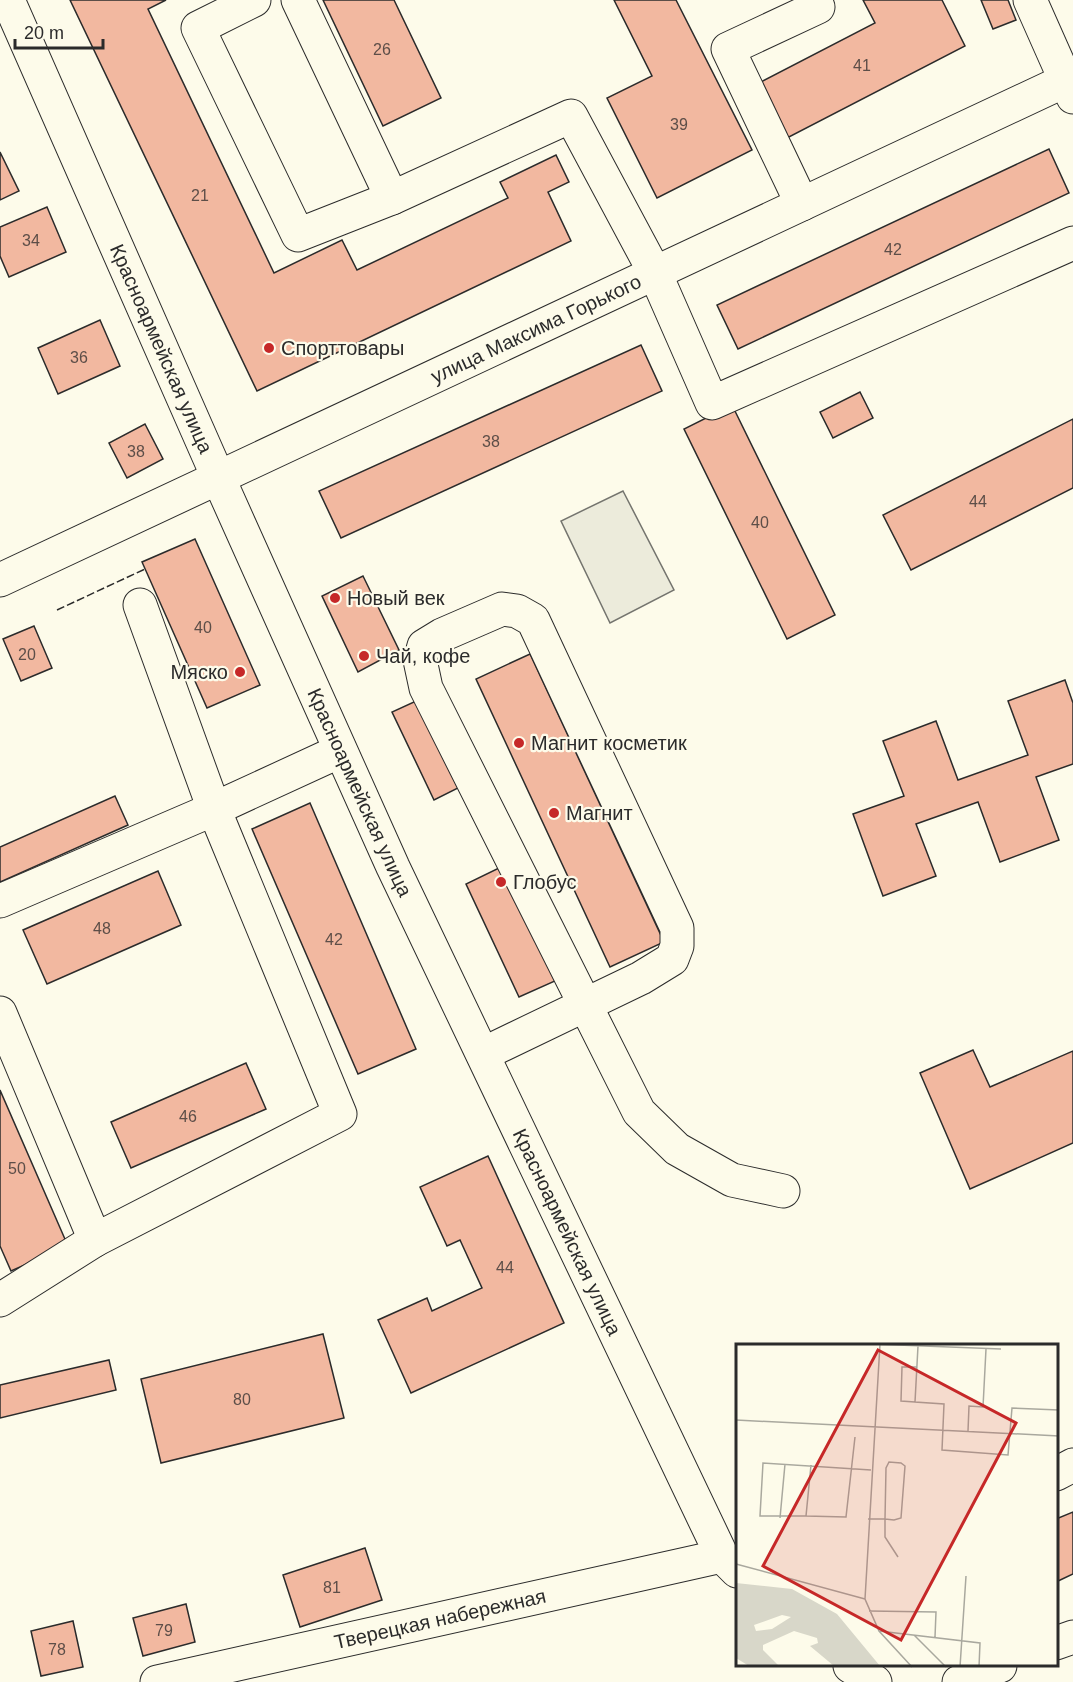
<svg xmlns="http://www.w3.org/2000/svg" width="1073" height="1682" font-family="Helvetica,sans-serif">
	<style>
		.green { fill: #ecebdb; stroke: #74746e; stroke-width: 1.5 }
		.building { fill: #f2b8a0; stroke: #2b2b2b; stroke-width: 1.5 }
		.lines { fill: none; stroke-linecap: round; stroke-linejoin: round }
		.minor-casing { stroke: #2b2b2b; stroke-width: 35 }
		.minor { stroke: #fdfbea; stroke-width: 33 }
		.fence { stroke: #2b2b2b; stroke-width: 1.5; stroke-dasharray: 8 3; stroke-linecap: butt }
		.poi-dot { fill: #c62828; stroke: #fdfbea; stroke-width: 2 }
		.labels { text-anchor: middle; stroke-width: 4.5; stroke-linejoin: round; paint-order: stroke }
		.number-label { font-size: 16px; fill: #5d4e48 }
		.street-label { font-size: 20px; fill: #2b2b2b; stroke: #fdfbea }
		.poi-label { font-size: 20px; fill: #2b2b2b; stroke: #fdfbea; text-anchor: start }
		.inset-road { fill: none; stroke: #a9a89e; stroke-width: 1.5 }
		.view { fill: #c62828; fill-opacity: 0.15; stroke: #c62828; stroke-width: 3 }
		.inset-edge { fill: none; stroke: #2b2b2b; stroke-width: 3 }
	</style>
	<rect width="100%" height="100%" fill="#fdfbea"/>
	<!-- green -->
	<polygon class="green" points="623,491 674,590 610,623 561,521"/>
	<!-- building -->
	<g class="building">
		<polygon points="70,0 166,0 148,9 274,273 342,240 357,270 508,198 500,182 556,155 569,182 548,192 571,241 257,391"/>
		<polygon points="323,0 394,0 441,98 383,126"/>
		<polygon points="614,0 676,0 752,150 657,198 607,98 652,76"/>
		<polygon points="863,0 942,0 965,46 787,138 759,83 875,23"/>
		<polygon points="981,0 1008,0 1016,20 993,29"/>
		<polygon points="1049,149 1069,193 738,349 717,305"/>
		<polygon points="0,152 19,191 0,200"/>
		<polygon points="47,207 66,252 9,277 0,256 0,227"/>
		<polygon points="100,320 120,366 58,394 38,348"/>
		<polygon points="641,345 662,391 341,538 319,491"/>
		<polygon points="860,392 873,418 833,438 820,412"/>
		<polygon points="732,405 835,615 787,639 684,429"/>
		<polygon points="1073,419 1073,488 911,570 883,515"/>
		<polygon points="145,424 163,459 127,478 109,443"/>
		<polygon points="195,539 260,685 207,708 142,562"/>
		<polygon points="363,576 399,650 358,672 322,596"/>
		<polygon points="34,626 52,668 21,681 3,639"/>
		<polygon points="530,654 664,942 610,967 476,679"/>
		<polygon points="1065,680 1073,703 1073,764 1036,777 1059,840 1000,862 978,802 916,824 936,876 883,896 853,814 904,796 883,741 936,721 958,780 1028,755 1008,701"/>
		<polygon points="427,696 468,783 434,800 392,712"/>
		<polygon points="115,796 128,825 0,882 0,847"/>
		<polygon points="310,803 416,1049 358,1074 252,829"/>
		<polygon points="501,867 555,981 519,997 466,884"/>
		<polygon points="158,871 181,925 47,984 23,930"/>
		<polygon points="973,1050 990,1087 1073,1051 1073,1143 970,1189 920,1073"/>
		<polygon points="246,1063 266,1109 131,1168 111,1122"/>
		<polygon points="0,1090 68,1246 11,1271 0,1246"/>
		<polygon points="488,1156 564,1323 411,1393 378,1320 427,1298 432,1311 482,1288 460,1240 447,1246 420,1187"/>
		<polygon points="323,1334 344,1418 161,1463 141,1379"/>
		<polygon points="109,1360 116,1390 0,1418 0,1385"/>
		<polygon points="1073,1512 1073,1574 1056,1582 1056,1519"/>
		<polygon points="365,1548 382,1600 300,1627 283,1575"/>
		<polygon points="186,1604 195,1642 143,1656 133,1618"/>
		<polygon points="73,1621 83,1667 41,1676 31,1631"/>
	</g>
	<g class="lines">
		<!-- minor casing -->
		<g class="minor-casing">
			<g id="minor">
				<path id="s1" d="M8 0 218 477 393 867 722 1556 737 1571"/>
				<polyline points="254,0 198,28 298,235 392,198"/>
				<polyline points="298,0 392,198 571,116 655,273 712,403 1073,243"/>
				<polyline points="1030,0 1073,97"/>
				<polyline points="802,204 728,49 818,7 815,0"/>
				<path id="s2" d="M0 580 1073 77"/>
				<polyline points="0,901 214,809 340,751"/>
				<polyline points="0,1013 95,1240 340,1114 214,809 140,605"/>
				<polyline points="483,1054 641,978 672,959 677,946 677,928 533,620 517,611 502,609 442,635 424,646 420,660 426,688 639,1112 677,1149 732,1180 783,1191"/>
				<polyline points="0,1300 95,1240"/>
				<polyline points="1056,1474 1073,1465"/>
				<polyline points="1056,1643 1073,1637"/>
				<polyline points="850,1666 875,1682"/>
				<path id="s3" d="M157 1682 722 1556"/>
				<polyline points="959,1682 1000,1666"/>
			</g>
		</g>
		<!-- minor -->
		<use href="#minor" class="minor"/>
		<!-- fence -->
		<polyline class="fence" points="57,610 145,569"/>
	</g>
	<!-- markers -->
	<g class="poi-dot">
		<circle cx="269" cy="348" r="6"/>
		<circle cx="335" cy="598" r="6"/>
		<circle cx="364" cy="656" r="6"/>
		<circle cx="240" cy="672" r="6"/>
		<circle cx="519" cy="743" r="6"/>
		<circle cx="554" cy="813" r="6"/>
		<circle cx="501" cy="882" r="6"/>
	</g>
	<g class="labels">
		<!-- number labels -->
		<g class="number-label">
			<text x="382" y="55">26</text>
			<text x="862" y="71">41</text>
			<text x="679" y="130">39</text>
			<text x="200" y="201">21</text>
			<text x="31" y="246">34</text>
			<text x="893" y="255">42</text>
			<text x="79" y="363">36</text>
			<text x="491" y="447">38</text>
			<text x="136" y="457">38</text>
			<text x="978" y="507">44</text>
			<text x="760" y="528">40</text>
			<text x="203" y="633">40</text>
			<text x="27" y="660">20</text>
			<text x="102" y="934">48</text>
			<text x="334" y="945">42</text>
			<text x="188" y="1122">46</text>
			<text x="17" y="1174">50</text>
			<text x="505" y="1273">44</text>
			<text x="242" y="1405">80</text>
			<text x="332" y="1593">81</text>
			<text x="164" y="1636">79</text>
			<text x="57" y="1655">78</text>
		</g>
		<!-- street labels -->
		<g class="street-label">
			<text dy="7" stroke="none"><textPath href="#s2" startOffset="592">улица Максима Горького</textPath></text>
			<text dy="7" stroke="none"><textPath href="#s1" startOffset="381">Красноармейская улица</textPath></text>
			<text dy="7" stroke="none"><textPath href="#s1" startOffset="867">Красноармейская улица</textPath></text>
			<text dy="7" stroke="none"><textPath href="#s1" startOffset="1353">Красноармейская улица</textPath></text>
			<text dy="7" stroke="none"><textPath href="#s3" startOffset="290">Тверецкая набережная</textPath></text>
		</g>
		<!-- poi labels -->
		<g class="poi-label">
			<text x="281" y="355">Спорттовары</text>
			<text x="347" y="605">Новый век</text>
			<text x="376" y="663">Чай, кофе</text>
			<text x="228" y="679" text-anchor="end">Мяско</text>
			<text x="531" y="750">Магнит косметик</text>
			<text x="566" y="820">Магнит</text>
			<text x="513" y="889">Глобус</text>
		</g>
	</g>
	<!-- overview -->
	<g transform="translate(736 1344)">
		<rect width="322" height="322" fill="#fdfbea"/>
		<path d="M0 239 56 245 101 270 144 322H98L74 302 82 299 81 294 58 287 27 301V306L43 322H13L0 314ZM46 271 55 273 36 285 20 287 18 281Z" fill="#d8d7c9" fill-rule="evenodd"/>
		<path class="inset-road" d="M136 0 265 5M144 0 129 255 143 287 176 323M182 2 179 58 208 60 206 106 272 111 276 64 323 66M179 58 165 57 166 23H181M0 76 323 92M232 87 233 62 247 63 250 5M75 121 70 172 110 173 119 93M70 172H24L27 119 135 126M44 174 49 120M132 175H149L158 176 165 174 169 122 165 119 153 118 150 124 149 175V193L162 213M0 220 129 255M133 267 200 268 199 293M143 287 244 299 243 323M178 291 210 323M224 323 230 232"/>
		<path class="view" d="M142 6 280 79 165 296 27 222Z"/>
		<rect width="322" height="322" class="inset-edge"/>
	</g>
	<!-- scale -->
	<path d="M15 39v9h88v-9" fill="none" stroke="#2b2b2b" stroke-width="3"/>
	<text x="24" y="39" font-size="18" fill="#2b2b2b" stroke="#fdfbea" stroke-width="4.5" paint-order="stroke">20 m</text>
</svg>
